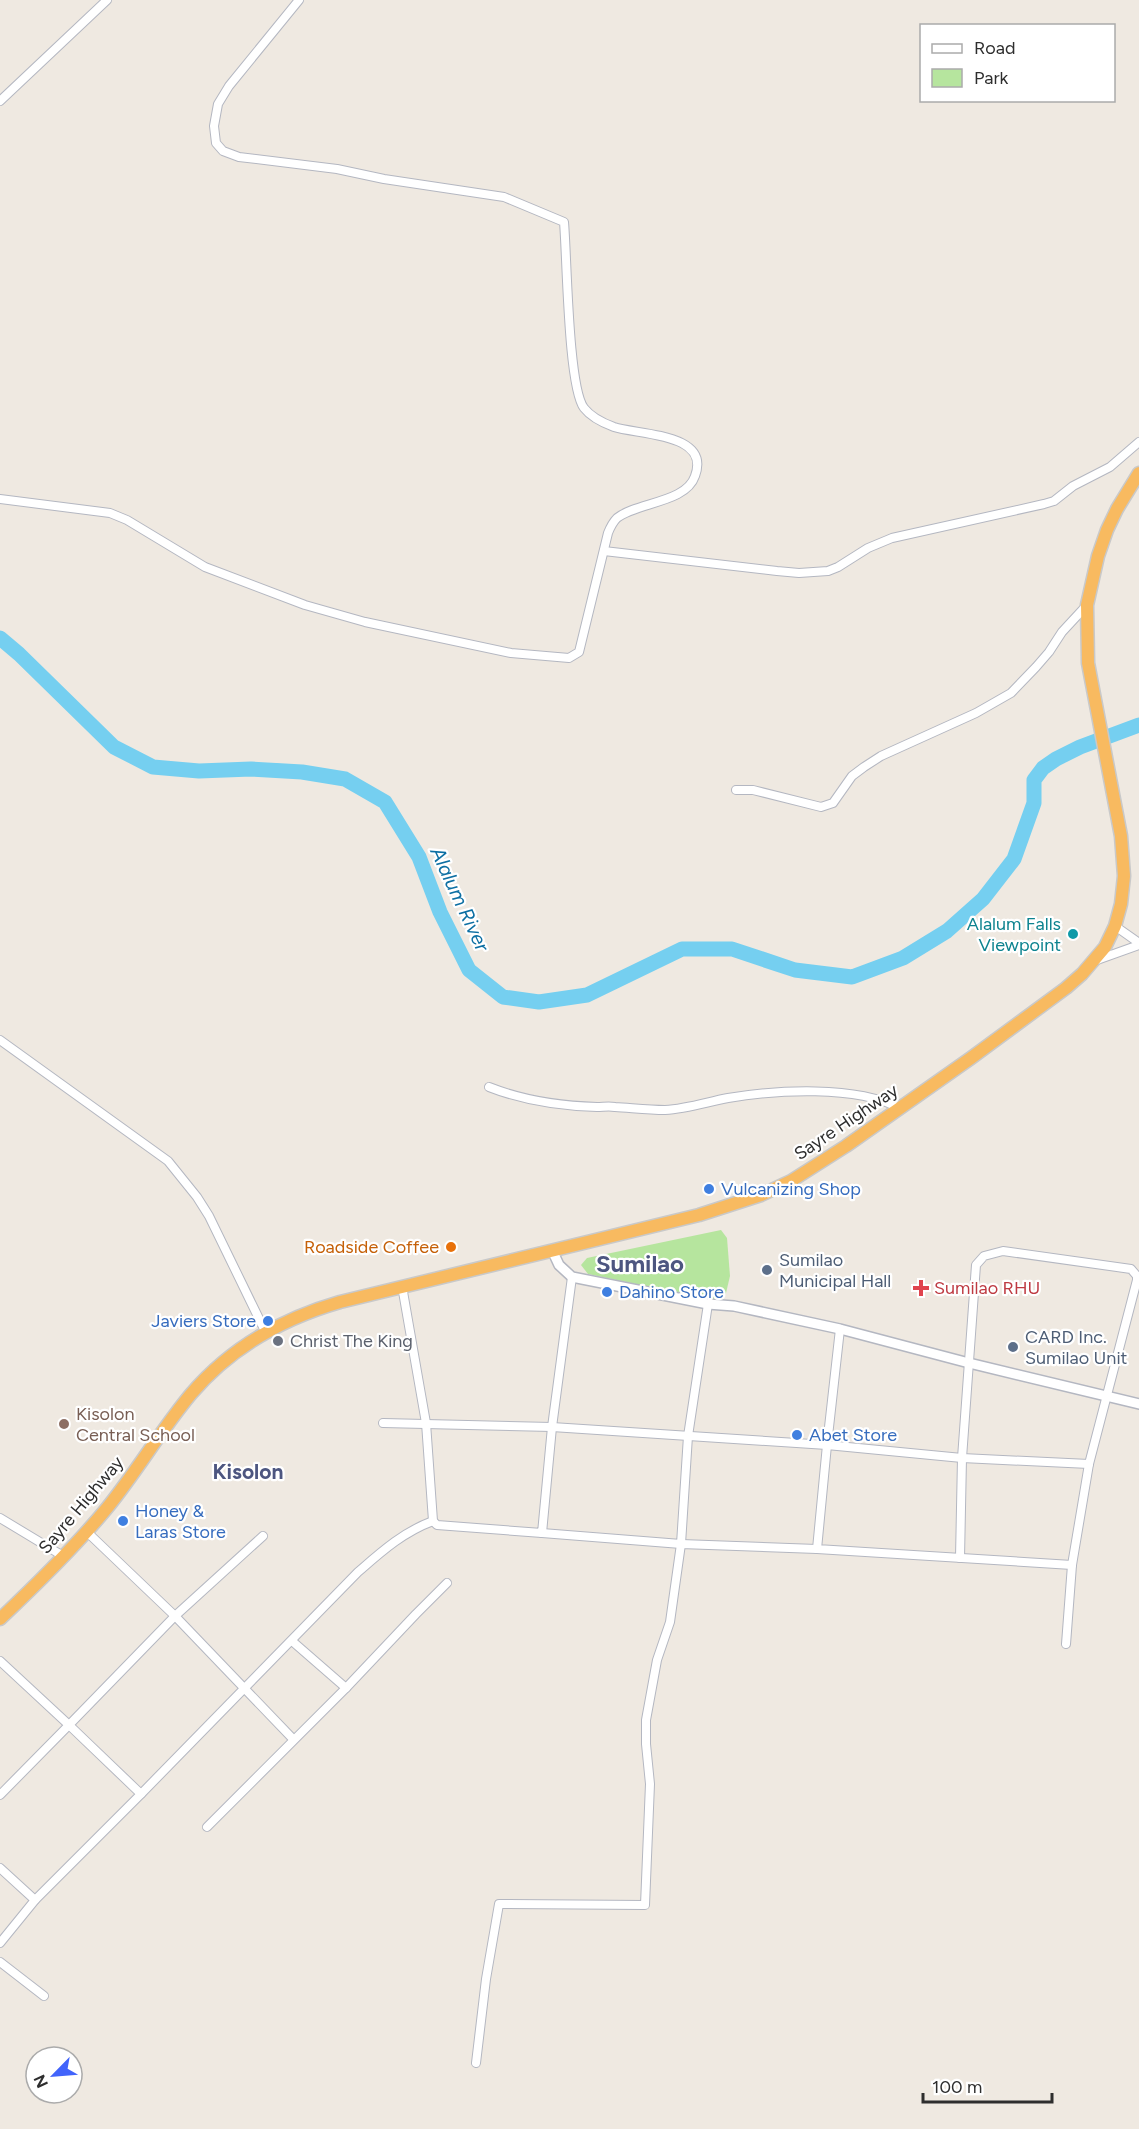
<svg xmlns="http://www.w3.org/2000/svg" width="1139" height="2129" font-family="Figtree,sans-serif">
	<style>
		.green { fill: #b6e59e }
		.lines { fill: none; stroke-linecap: round; stroke-linejoin: round }
		.river { stroke: #75cff0; stroke-width: 15 }
		.minor-casing { stroke: #b4b7c1; stroke-width: 10 }
		.tertiary-casing { stroke: #b4b7c1; stroke-width: 12 }
		.trunk-casing { stroke: #c9c9c9; stroke-width: 15 }
		.minor { stroke: #fff; stroke-width: 8 }
		.tertiary { stroke: #fff; stroke-width: 9 }
		.trunk { stroke: #f8ba60; stroke-width: 12 }
		.culture-dot { fill: #0f9aa8; stroke: #fff; stroke-width: 2 }
		.shop-dot { fill: #3f7fe0; stroke: #fff; stroke-width: 2 }
		.food-dot { fill: #e8710a; stroke: #fff; stroke-width: 2 }
		.service-dot { fill: #5c6f8a; stroke: #fff; stroke-width: 2 }
		.health-dot { fill: #e0444e; stroke: #fff; stroke-width: 2 }
		.worship-dot { fill: #6b7280; stroke: #fff; stroke-width: 2 }
		.education-dot { fill: #8d6e63; stroke: #fff; stroke-width: 2 }
		.labels { text-anchor: middle; stroke-width: 4.5; stroke-linejoin: round; paint-order: stroke }
		.culture-label { font-size: 18px; fill: #0d838f; stroke: #fff; text-anchor: end }
		.street-label { font-size: 18px; fill: #2e2e2e; stroke: #fff }
		.shop-label { font-size: 18px; fill: #366cbe; stroke: #fff; text-anchor: start }
		.food-label { font-size: 18px; fill: #c56008; stroke: #fff; text-anchor: end }
		.service-label { font-size: 18px; fill: #4e5e75; stroke: #fff; text-anchor: start }
		.health-label { font-size: 18px; fill: #be3a42; stroke: #fff; text-anchor: start }
		.worship-label { font-size: 18px; fill: #5b616d; stroke: #fff; text-anchor: start }
		.education-label { font-size: 18px; fill: #785e54; stroke: #fff; text-anchor: start }
		.water-label { font-size: 20px; font-style: italic; fill: #0d6fa3; stroke: #fff }
		.quarter-label { font-size: 21px; font-weight: bold; fill: #4d5680; stroke: #fff }
		.district-label { font-size: 24px; font-weight: bold; fill: #4d5680; stroke: #fff }
	</style>
	<rect width="100%" height="100%" fill="#efe9e1"/>
	<!-- green -->
	<polygon class="green" points="721,1230 727,1238 730,1276 726,1293 717,1301 588,1274 581,1265 587,1258"/>
	<g class="lines">
		<!-- river -->
		<polyline class="river" points="0,638 19,654 114,747 153,767 199,771 251,769 302,772 345,779 385,802 419,857 440,912 469,970 503,997 539,1002 587,995 682,949 732,949 795,970 852,977 903,958 947,931 983,899 1014,859 1034,803 1034,780 1043,768 1056,759 1080,747 1139,725"/>
		<!-- minor casing -->
		<g class="minor-casing">
			<g id="minor">
				<polyline points="0,101 107,0"/>
				<path d="M0 499 110 513 127 520 205 567 305 605 365 622 511 653 569 658 579 652 608 533C610 528 613 522 617 518 637 502 686 503 695 476 711 433 639 435 614 427 603 423 591 417 584 408 568 387 567 256 564 222L504 197 384 179 337 169 239 157 223 151 216 143 214 126 218 104 229 86 299 0"/>
				<polyline points="604,551 777,571 799,573 828,571 838,567 868,548 892,538 1044,504 1054,501 1073,486 1110,467 1139,442"/>
				<polyline points="736,790 753,790 821,807 833,803 852,776 864,767 881,756 976,713 1011,693 1036,667 1049,652 1062,632 1087,605"/>
				<polyline points="1115,926 1139,943"/>
				<polyline points="1097,960 1139,945"/>
				<polyline points="0,1040 168,1161 197,1197 209,1216 265,1331"/>
				<path d="M489 1087C522 1100 561 1106 597 1107 603 1107 609 1106 615 1107 632 1108 648 1110 665 1110 687 1109 707 1102 728 1098 776 1090 856 1085 899 1108"/>
				<polyline points="402,1286 426,1423 433,1521 437,1525 542,1533 552,1427 572,1277"/>
				<polyline points="383,1423 552,1427 827,1445 840,1329"/>
				<polyline points="0,1518 63,1556"/>
				<polyline points="86,1531 175,1616 293,1739"/>
				<polyline points="542,1533 681,1544 688,1436 708,1304"/>
				<polyline points="960,1558 962,1458 976,1265 984,1256 1003,1251 1131,1269 1137,1276 1137,1280 1089,1464 1072,1565 1066,1644"/>
				<polyline points="1072,1565 817,1549 827,1445 962,1458 1089,1464"/>
				<polyline points="292,1641 346,1688"/>
				<polyline points="0,1661 69,1725 0,1795"/>
				<path d="M141 1794 358 1572C381 1552 403 1532 433 1521"/>
				<polyline points="207,1827 346,1688 416,1614 447,1583"/>
				<polyline points="0,1868 35,1900 0,1943"/>
				<polyline points="35,1900 141,1794 69,1725 175,1616 263,1536"/>
				<polyline points="0,1962 44,1996"/>
				<polyline points="476,2063 486,1979 499,1904 645,1905 650,1784 646,1744 646,1720 657,1660 670,1622 681,1544 817,1549"/>
			</g>
		</g>
		<!-- tertiary casing -->
		<g class="tertiary-casing">
			<polyline id="tertiary" points="552,1250 559,1265 572,1277 708,1304 734,1306 840,1329 969,1363 1139,1404"/>
		</g>
		<!-- trunk casing -->
		<g class="trunk-casing">
			<path id="trunk" d="M0 1619C37 1584 75 1547 107 1508 137 1471 161 1430 191 1394 231 1347 281 1319 340 1302L699 1215 761 1195 791 1181 846 1146 971 1058 1066 988 1082 974 1105 947 1115 926 1121 904 1124 876 1121 836 1088 663 1087 605 1098 556 1107 530 1117 509 1139 473"/>
		</g>
		<!-- minor -->
		<use href="#minor" class="minor"/>
		<!-- tertiary -->
		<use href="#tertiary" class="tertiary"/>
		<!-- trunk -->
		<use href="#trunk" class="trunk"/>
	</g>
	<!-- markers -->
	<circle class="culture-dot" cx="1073" cy="934" r="6"/>
	<g class="shop-dot">
		<circle cx="709" cy="1189" r="6"/>
		<circle cx="607" cy="1292" r="6"/>
		<circle cx="268" cy="1321" r="6"/>
		<circle cx="797" cy="1435" r="6"/>
		<circle cx="123" cy="1521" r="6"/>
	</g>
	<circle class="food-dot" cx="451" cy="1247" r="6"/>
	<g class="service-dot">
		<circle cx="767" cy="1270" r="6"/>
		<circle cx="1013" cy="1347" r="6"/>
	</g>
	<path class="health-dot" d="M918 1279h6v6h6v6h-6v6h-6v-6h-6v-6h6z"/>
	<circle class="worship-dot" cx="278" cy="1341" r="6"/>
	<circle class="education-dot" cx="64" cy="1424" r="6"/>
	<g class="labels">
		<!-- culture labels -->
		<g class="culture-label">
			<text x="1061" y="930">Alalum Falls<tspan x="1061" dy="21">Viewpoint</tspan></text>
		</g>
		<!-- street labels -->
		<g class="street-label">
			<text transform="translate(846 1122) rotate(-34)" y="6">Sayre Highway</text>
			<text transform="translate(81 1505) rotate(-50)" y="6">Sayre Highway</text>
		</g>
		<!-- shop labels -->
		<g class="shop-label">
			<text x="721" y="1195">Vulcanizing Shop</text>
			<text x="619" y="1298">Dahino Store</text>
			<text x="256" y="1327" text-anchor="end">Javiers Store</text>
			<text x="809" y="1441">Abet Store</text>
			<text x="135" y="1517">Honey &amp;<tspan x="135" dy="21">Laras Store</tspan></text>
		</g>
		<!-- food labels -->
		<g class="food-label">
			<text x="439" y="1253">Roadside Coffee</text>
		</g>
		<!-- service labels -->
		<g class="service-label">
			<text x="779" y="1266">Sumilao<tspan x="779" dy="21">Municipal Hall</tspan></text>
			<text x="1025" y="1343">CARD Inc.<tspan x="1025" dy="21">Sumilao Unit</tspan></text>
		</g>
		<!-- health labels -->
		<g class="health-label">
			<text x="934" y="1294">Sumilao RHU</text>
		</g>
		<!-- worship labels -->
		<g class="worship-label">
			<text x="290" y="1347">Christ The King</text>
		</g>
		<!-- education labels -->
		<g class="education-label">
			<text x="76" y="1420">Kisolon<tspan x="76" dy="21">Central School</tspan></text>
		</g>
		<!-- water labels -->
		<g class="water-label">
			<text transform="translate(460 899) rotate(65)" y="7">Alalum River</text>
		</g>
		<!-- quarter labels -->
		<g class="quarter-label">
			<text x="248" y="1479">Kisolon</text>
		</g>
		<!-- district labels -->
		<g class="district-label">
			<text x="640" y="1272">Sumilao</text>
		</g>
	</g>
	<!-- legend -->
	<rect x="920" y="24" width="195" height="78" fill="#ffffff" stroke="#ababab" stroke-width="1.5"/>
	<rect x="932" y="44" width="30" height="9" fill="#ffffff" stroke="#ababab" stroke-width="1.5"/>
	<text x="974" y="54" font-size="18" fill="#2e2e2e">Road</text>
	<rect x="932" y="69" width="30" height="18" fill="#b6e59e" stroke="#ababab" stroke-width="1.5"/>
	<text x="974" y="84" font-size="18" fill="#2e2e2e">Park</text>
	<!-- north arrow -->
	<g transform="translate(54 2075) rotate(245)"><circle r="28" fill="#ffffff" stroke="#ababab" stroke-width="1.5"/>
	<path d="M0-4.5L10 22L0 15L-10 22Z" fill="#4264fb"/>
	<text y="-9" font-size="16" font-weight="bold" text-anchor="middle" fill="#2e2e2e">N</text>
	</g>
	<!-- scale -->
	<path d="M923 2093v9h129v-9" fill="none" stroke="#2e2e2e" stroke-width="3"/>
	<text x="932" y="2093" font-size="18" fill="#2e2e2e" stroke="#ffffff" stroke-width="4.5" paint-order="stroke">100 m</text>
</svg>
